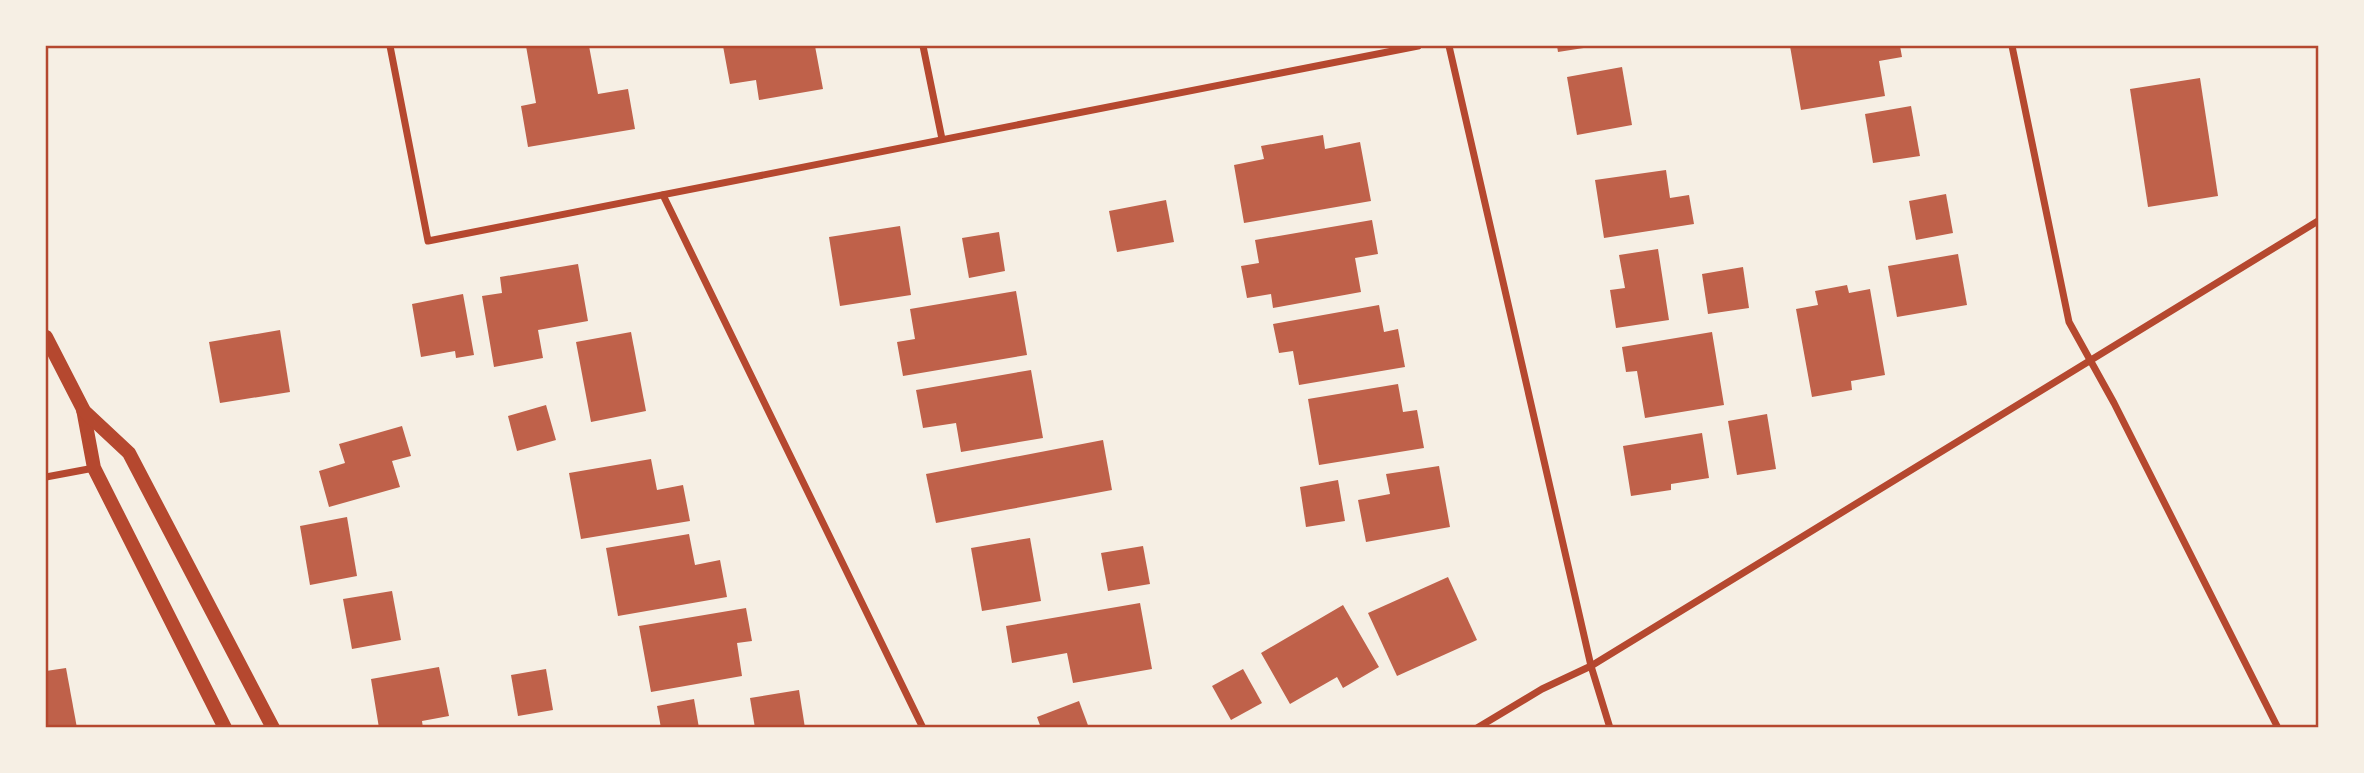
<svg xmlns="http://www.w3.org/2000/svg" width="2364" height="773" font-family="'Roboto Condensed',sans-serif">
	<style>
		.building { fill: #bf614a }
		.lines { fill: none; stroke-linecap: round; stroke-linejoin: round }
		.minor { stroke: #b5482f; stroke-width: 7 }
		.secondary { stroke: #b5482f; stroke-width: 14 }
		.neatline { fill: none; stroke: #b5482f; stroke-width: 2.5 }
	</style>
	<rect width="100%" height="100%" fill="#f6efe4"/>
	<!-- building -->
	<g class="building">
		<polygon points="526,46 589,46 598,94 628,89 635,129 528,147 521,106 536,103"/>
		<polygon points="723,46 815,46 823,89 759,100 756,80 730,84"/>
		<polygon points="1557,46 1589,46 1590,47 1558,52"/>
		<polygon points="1790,46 1900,46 1902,57 1879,61 1885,96 1801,110"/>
		<polygon points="1622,67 1632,125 1577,135 1567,77"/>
		<polygon points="2200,78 2218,196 2148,207 2130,89"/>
		<polygon points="1911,106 1920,156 1873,163 1865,114"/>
		<polygon points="1323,135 1325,149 1360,142 1371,201 1244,223 1234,165 1264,159 1261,146"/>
		<polygon points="1666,170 1670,198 1689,195 1694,224 1604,238 1595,180"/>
		<polygon points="1946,194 1953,233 1916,240 1909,201"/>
		<polygon points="1166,200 1174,242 1117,252 1109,211"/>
		<polygon points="1372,220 1378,254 1355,258 1361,292 1273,308 1271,294 1247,298 1241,266 1259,263 1255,240"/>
		<polygon points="900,226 911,295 840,306 829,237"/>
		<polygon points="999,232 1005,271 969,278 962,238"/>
		<polygon points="1658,249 1669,320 1616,328 1610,290 1625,288 1619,255"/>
		<polygon points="1958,254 1967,305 1897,317 1888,266"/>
		<polygon points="578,264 588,321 538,330 543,358 494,367 482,296 502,293 500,277"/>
		<polygon points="1743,267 1749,308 1708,314 1702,274"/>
		<polygon points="1847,285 1849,293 1870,289 1885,375 1851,381 1852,390 1812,397 1796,309 1818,305 1815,291"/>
		<polygon points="1016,291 1027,355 903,376 897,342 915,339 910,309"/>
		<polygon points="463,294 474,355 456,358 455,351 421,357 412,304"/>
		<polygon points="1379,305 1384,332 1398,329 1405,367 1299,385 1293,351 1279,353 1273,324"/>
		<polygon points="280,330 290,392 220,403 209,342"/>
		<polygon points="631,332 646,411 591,422 576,342"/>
		<polygon points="1712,332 1724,405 1645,418 1637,371 1626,372 1622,347"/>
		<polygon points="1031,370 1043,438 961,452 956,423 923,428 916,390"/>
		<polygon points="1398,384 1403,412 1417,410 1424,448 1319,465 1308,399"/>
		<polygon points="546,405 556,440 517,451 508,416"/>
		<polygon points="1767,414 1776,469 1737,475 1728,421"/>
		<polygon points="402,426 411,456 392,461 400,487 329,507 319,471 345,463 339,444"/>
		<polygon points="1702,433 1709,478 1671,484 1671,490 1631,496 1623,446"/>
		<polygon points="1103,440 1112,490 936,523 926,474"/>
		<polygon points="651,459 657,490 683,485 690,521 581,539 569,473"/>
		<polygon points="1439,466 1450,527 1366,542 1358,500 1390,494 1386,474"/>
		<polygon points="1338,480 1345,521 1306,527 1300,487"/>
		<polygon points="347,517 357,576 310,585 300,526"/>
		<polygon points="689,534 695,565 720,560 727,597 618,616 606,548"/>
		<polygon points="1030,538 1041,601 982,611 971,548"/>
		<polygon points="1143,546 1150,584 1108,591 1101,553"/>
		<polygon points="1448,577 1477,640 1397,676 1368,613"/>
		<polygon points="392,591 401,640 352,649 343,599"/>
		<polygon points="1140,603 1152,669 1073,683 1067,653 1012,663 1006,626"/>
		<polygon points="1343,605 1379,667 1343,688 1337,677 1290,704 1261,653"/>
		<polygon points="746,608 752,641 737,643 742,676 651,692 639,626"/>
		<polygon points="439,667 449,716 422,721 423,728 379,728 371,679"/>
		<polygon points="66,668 77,728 46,728 46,671"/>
		<polygon points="546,669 553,710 518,716 511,675"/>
		<polygon points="1243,669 1262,703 1231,720 1212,686"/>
		<polygon points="799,690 805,728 755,728 750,698"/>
		<polygon points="694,699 699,728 661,728 657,706"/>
		<polygon points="1079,701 1089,728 1041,728 1037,717"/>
	</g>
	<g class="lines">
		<!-- minor -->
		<g class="minor">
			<polyline points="390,46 428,241 1418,46"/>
			<polyline points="923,46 942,139"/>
			<polyline points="1449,46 1591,666 1610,728"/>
			<polyline points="2012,46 2069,322 2114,403 2278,728"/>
			<polyline points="663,195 923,728"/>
			<polyline points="46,477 94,468"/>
			<polyline points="1477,728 1542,689 1591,666 2318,221"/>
		</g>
		<!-- secondary -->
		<g class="secondary">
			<polyline points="46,337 83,409 94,468 225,728"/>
			<polyline points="83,410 129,453 273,728"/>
		</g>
	</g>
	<!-- border -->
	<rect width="2364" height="773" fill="none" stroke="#f6efe4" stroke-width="94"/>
	<rect x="47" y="47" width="2270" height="679" class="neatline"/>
</svg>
